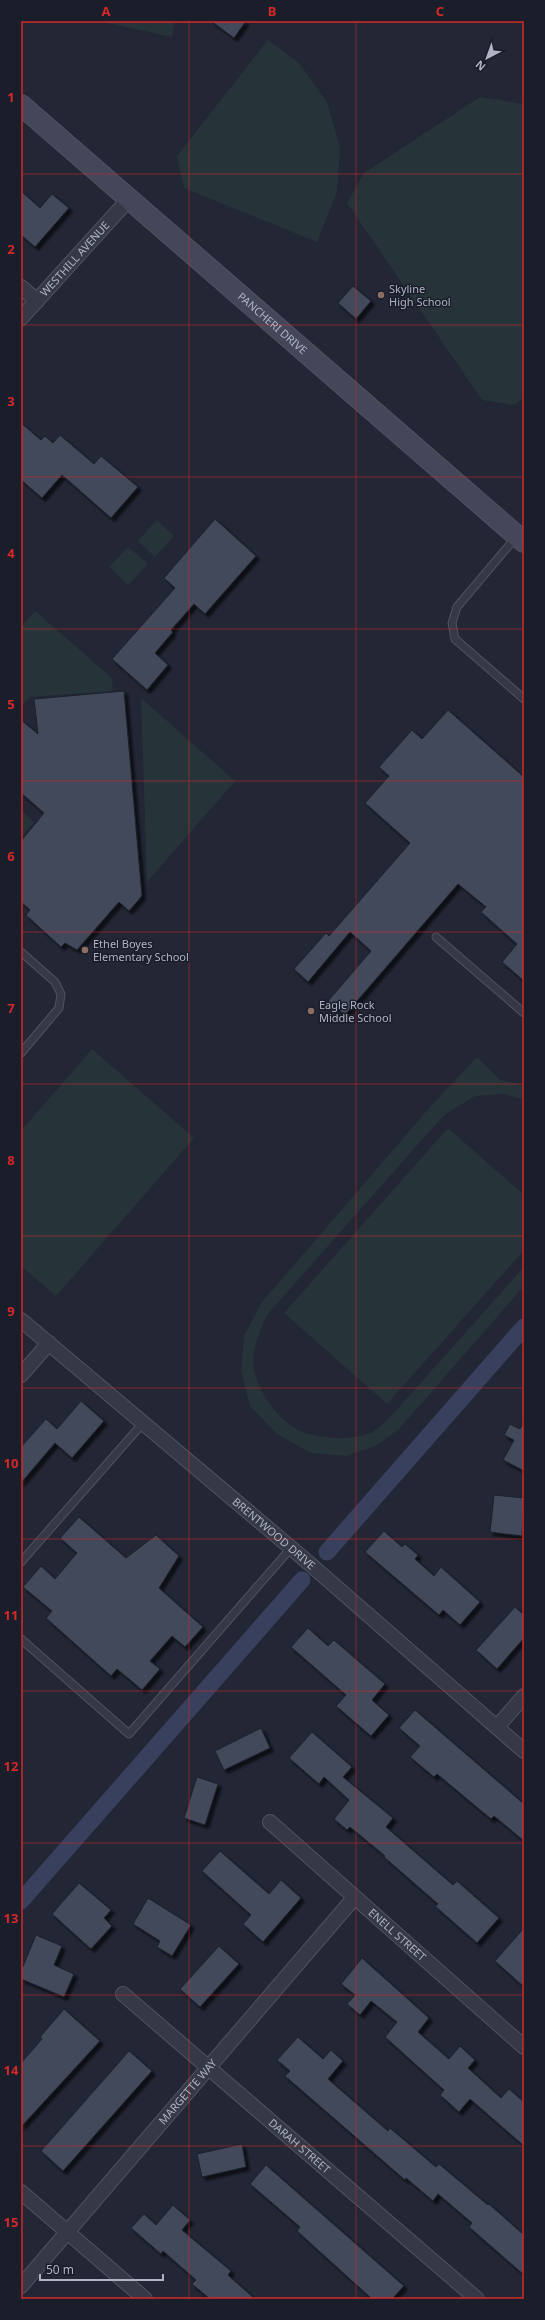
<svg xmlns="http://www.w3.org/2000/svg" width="545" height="2320" font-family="'Noto Sans',sans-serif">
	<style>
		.green { fill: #263439 }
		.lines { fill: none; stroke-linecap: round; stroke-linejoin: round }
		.canal { stroke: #38405d; stroke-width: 17 }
		.building { fill: #43485a; stroke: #1c202c; filter: url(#shadow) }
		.lane-casing { stroke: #4f5361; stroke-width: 9 }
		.street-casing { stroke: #4f5361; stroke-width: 16 }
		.secondary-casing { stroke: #4f5361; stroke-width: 22 }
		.lane { stroke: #353946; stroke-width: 7 }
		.street { stroke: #353946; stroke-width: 14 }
		.secondary { stroke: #434759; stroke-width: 20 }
		.grid { fill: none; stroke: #d62828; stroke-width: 1; stroke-opacity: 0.55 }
		.education-dot { fill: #8d6e63; stroke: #1a1e2a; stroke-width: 1.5 }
		.labels { text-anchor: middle; stroke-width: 3; stroke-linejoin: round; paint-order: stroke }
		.street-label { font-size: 11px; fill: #afb3c3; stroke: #1a1e2a }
		.poi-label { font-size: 11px; fill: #afb3c3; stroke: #1a1e2a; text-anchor: start }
		.neatline { fill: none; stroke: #d62828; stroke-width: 1.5 }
		.grid-label { font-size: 13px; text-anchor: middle; font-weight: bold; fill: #d62828 }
	</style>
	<defs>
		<filter id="shadow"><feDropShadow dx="3.5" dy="3.5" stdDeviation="1" flood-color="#0009"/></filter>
	</defs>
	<rect width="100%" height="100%" fill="#222635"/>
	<!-- green -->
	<g class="green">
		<polygon points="98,21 175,21 172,37"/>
		<polygon points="268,40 300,64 327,102 340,148 337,192 317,242 184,188 177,156"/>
		<polygon points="480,97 524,104 524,397 515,405 482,400 347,203 364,173"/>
		<polygon points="157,520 174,536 155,557 138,541"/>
		<polygon points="128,547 148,564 128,585 109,567"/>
		<polygon points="35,611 112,678 113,691 30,697 21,707 21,627"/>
		<polygon points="141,698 235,781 147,882"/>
		<polygon points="21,811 34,822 22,836 21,835"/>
		<polygon points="92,1049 194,1138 56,1296 21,1266 21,1131"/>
		<path d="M477 1057 500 1080 524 1085V1100L505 1094 475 1096 443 1116 267 1315C260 1331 251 1350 254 1368 257 1388 273 1412 289 1424 307 1439 353 1443 374 1431 380 1427 387 1420 392 1415L524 1267V1286L399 1429 377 1445 347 1456 311 1453 277 1434 250 1406 241 1371 244 1336 262 1302 431 1106Z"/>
		<polygon points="448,1128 524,1195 524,1250 387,1404 284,1313"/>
	</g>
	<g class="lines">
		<!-- canal -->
		<g class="canal">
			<polyline points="327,1552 524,1327"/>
			<polyline points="21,1901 302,1580"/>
		</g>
	</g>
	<!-- building -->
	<g class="building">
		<polygon points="211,21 246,21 234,38"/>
		<polygon points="21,191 40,208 52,194 69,208 35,247 21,235"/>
		<polygon points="353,286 371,301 356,319 338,303"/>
		<polygon points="21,423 41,440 45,436 53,443 60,435 94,464 101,456 138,487 111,518 62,475 42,498 21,480"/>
		<polygon points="215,519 256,556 205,614 194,604 171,630 173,632 155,653 168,665 147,690 112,659 175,588 164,578"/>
		<polygon points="124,691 142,896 129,911 119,902 77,950 65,943 61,947 26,915 30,910 21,902 21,841 44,813 21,793 21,720 38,734 34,699"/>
		<polygon points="448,710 524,777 524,981 502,962 517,944 481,912 486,907 458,884 345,1015 328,1001 371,951 350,932 308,982 294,969 326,933 329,936 410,843 365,803 389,776 379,767 412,730 422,739"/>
		<polygon points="81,1401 104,1421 72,1458 55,1443 21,1483 21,1447 46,1419 57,1429"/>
		<polygon points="524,1421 524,1471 503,1460 514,1440 504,1435 510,1424 520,1429"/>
		<polygon points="494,1495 524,1498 522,1536 490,1532"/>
		<polygon points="79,1517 126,1558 156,1535 179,1556 159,1588 203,1627 185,1647 172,1636 150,1661 160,1669 142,1690 117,1669 111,1676 46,1618 52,1611 23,1587 41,1566 55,1579 77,1553 60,1538"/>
		<polygon points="384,1531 402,1547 405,1544 418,1555 415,1559 434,1576 441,1567 480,1602 460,1625 443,1610 439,1615 365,1552"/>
		<polygon points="515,1607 524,1615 524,1638 497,1669 476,1650"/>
		<polygon points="308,1628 328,1646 334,1640 385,1684 372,1700 389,1715 371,1736 336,1706 346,1695 291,1647"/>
		<polygon points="415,1710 524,1804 524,1841 494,1816 491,1819 437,1774 434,1777 410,1757 420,1746 399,1728"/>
		<polygon points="261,1728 270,1748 224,1770 215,1751"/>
		<polygon points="312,1732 352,1767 343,1777 393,1818 386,1827 453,1885 457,1881 499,1918 477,1943 435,1906 438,1904 384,1857 385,1856 350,1827 347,1830 334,1819 349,1800 324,1777 319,1784 289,1758"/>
		<polygon points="197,1777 218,1784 205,1825 184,1818"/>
		<polygon points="220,1851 269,1894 281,1880 301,1898 263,1942 243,1924 251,1915 202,1871"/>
		<polygon points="79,1883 111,1910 104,1918 112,1926 91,1949 52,1914"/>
		<polygon points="148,1898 191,1925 172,1956 157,1947 160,1941 133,1924"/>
		<polygon points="524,1928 524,1987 495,1961"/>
		<polygon points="36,1935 62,1946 54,1965 74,1974 64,1997 21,1979 21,1971"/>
		<polygon points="219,1946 239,1964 200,2007 180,1989"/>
		<polygon points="362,1958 429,2018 418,2032 449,2059 460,2046 475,2060 468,2068 501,2098 509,2089 524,2102 524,2146 470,2099 459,2112 440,2095 444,2090 385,2037 397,2022 371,2001 360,2015 347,2004 355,1995 341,1984"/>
		<polygon points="64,2009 100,2041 21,2127 21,2063 42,2039 40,2037"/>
		<polygon points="298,2037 323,2059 331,2050 343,2061 328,2079 388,2131 390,2128 436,2167 439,2164 488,2205 489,2204 524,2235 524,2275 469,2227 472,2223 438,2194 433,2201 406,2178 405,2180 285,2076 290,2071 277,2060"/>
		<polygon points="129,2051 152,2071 63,2171 41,2151"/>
		<polygon points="242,2144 246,2167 202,2177 197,2154"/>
		<polygon points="266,2165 404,2286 392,2299 372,2299 297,2231 300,2227 250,2184"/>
		<polygon points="173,2205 190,2220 182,2230 231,2271 228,2275 255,2299 210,2299 192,2284 196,2280 163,2251 161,2254 131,2228 144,2214 156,2225"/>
	</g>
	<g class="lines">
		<!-- lane casing -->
		<g class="lane-casing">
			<g id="lane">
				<polyline points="516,537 457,607 452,623 455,639 524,699"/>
				<polyline points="436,937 524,1013"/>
				<polyline points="21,952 55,982 61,994 59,1008 21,1053"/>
				<polyline points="21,1562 143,1423"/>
				<polyline points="21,1639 129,1734 291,1548"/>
			</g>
		</g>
		<!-- street casing -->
		<g class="street-casing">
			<g id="street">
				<polyline points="21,287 37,301"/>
				<path id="s1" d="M21 318 129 199"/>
				<path id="s2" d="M21 1320 303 1558 524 1751"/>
				<polyline points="21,1375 49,1343"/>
				<polyline points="497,1727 524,1696"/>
				<path id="s3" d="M270 1822 524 2047"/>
				<path id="s4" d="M123 1994 477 2299"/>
				<polyline points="21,2192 145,2299"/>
				<path id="s5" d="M21 2286 354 1898"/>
			</g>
		</g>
		<!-- secondary casing -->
		<g class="secondary-casing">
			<g id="secondary">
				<path id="s6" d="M21 105 524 542"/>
			</g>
		</g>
		<!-- lane -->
		<use href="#lane" class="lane"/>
		<!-- street -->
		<use href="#street" class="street"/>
		<!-- secondary -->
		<use href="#secondary" class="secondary"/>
	</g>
	<!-- grid -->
	<path class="grid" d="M189 21V2299M356 21V2299M21 174H524M21 325H524M21 477H524M21 629H524M21 781H524M21 932H524M21 1084H524M21 1236H524M21 1388H524M21 1539H524M21 1691H524M21 1843H524M21 1995H524M21 2146H524"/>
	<!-- markers -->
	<g class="education-dot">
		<circle cx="381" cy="295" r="4"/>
		<circle cx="85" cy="950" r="4"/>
		<circle cx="311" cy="1011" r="4"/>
	</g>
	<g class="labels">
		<!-- street labels -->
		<g class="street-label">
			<text dy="4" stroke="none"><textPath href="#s1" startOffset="80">WESTHILL AVENUE</textPath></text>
			<text dy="4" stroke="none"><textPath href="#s6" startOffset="333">PANCHERI DRIVE</textPath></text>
			<text dy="4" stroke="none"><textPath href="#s2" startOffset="331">BRENTWOOD DRIVE</textPath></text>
			<text dy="4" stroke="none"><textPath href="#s3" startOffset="170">ENELL STREET</textPath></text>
			<text dy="4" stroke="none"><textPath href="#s5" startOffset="256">MARGETTE WAY</textPath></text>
			<text dy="4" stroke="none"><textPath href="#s4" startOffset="233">DARAH STREET</textPath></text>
		</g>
		<!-- poi labels -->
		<g class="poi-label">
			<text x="389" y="293">Skyline<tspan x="389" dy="13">High School</tspan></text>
			<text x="93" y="948">Ethel Boyes<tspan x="93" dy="13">Elementary School</tspan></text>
			<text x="319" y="1009">Eagle Rock<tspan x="319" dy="13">Middle School</tspan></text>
		</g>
	</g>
	<!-- border -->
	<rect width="545" height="2320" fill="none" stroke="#1a1e2a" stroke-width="44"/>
	<!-- north arrow -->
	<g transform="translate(487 58) rotate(221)" stroke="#1a1e2a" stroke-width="3" paint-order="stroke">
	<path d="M0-3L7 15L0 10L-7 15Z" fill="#afb3c3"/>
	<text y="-6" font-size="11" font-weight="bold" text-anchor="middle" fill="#afb3c3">N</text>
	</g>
	<!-- scale -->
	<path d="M40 2274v6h123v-6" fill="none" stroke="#afb3c3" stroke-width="2"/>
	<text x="46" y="2274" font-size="12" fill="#afb3c3" stroke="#1a1e2a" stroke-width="3" paint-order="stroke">50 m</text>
	<rect x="22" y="22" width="501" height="2276" class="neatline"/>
	<g class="grid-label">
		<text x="106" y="16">A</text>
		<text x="272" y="16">B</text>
		<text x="440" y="16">C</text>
		<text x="11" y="102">1</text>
		<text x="11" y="254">2</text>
		<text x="11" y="406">3</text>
		<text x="11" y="558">4</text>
		<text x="11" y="709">5</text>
		<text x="11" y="861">6</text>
		<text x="11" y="1013">7</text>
		<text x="11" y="1165">8</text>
		<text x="11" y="1316">9</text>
		<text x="11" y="1468">10</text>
		<text x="11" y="1620">11</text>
		<text x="11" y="1771">12</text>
		<text x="11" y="1923">13</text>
		<text x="11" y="2075">14</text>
		<text x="11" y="2227">15</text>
	</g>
</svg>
